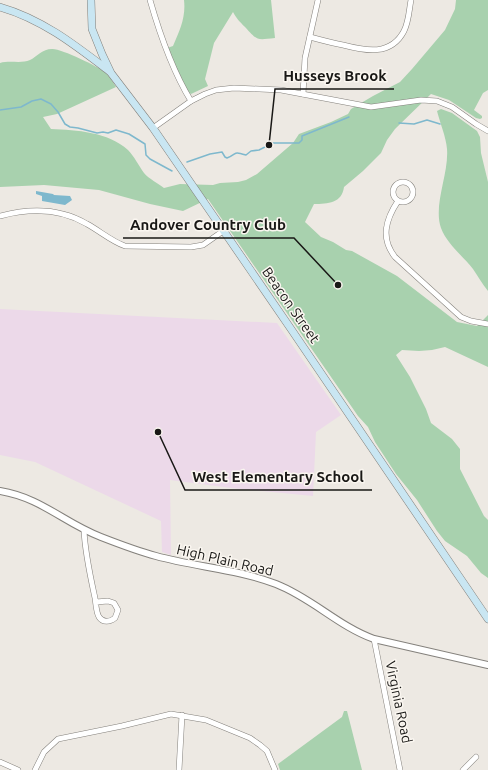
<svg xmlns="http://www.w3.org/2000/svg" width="488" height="770" font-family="Ubuntu,sans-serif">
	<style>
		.education { fill: #ecd9e9 }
		.green { fill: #a8d1ae }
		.water { fill: #7eb8cd }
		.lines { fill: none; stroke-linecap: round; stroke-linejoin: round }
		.stream { stroke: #7eb8cd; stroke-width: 1.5 }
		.minor-casing { stroke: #84817c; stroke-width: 6 }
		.tertiary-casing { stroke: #84817c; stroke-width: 8 }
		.secondary-casing { stroke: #84817c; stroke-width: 8 }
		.minor { stroke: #fff; stroke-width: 5 }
		.tertiary { stroke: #fff; stroke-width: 6 }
		.secondary { stroke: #c9e6f2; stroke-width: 7 }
		.labels { text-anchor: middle; stroke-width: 3; stroke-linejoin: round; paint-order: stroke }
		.street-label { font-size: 14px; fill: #191816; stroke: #faf6f0 }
		.leader { fill: none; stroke: #191816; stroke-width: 1.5 }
		.callout-dot { fill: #191816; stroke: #faf6f0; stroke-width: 1.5 }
		.callout-label { font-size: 15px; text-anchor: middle; font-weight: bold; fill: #191816; stroke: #faf6f0; stroke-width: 3; stroke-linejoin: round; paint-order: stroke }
	</style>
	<rect width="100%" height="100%" fill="#ede9e3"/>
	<!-- education -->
	<polygon class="education" points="0,309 277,323 341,415 316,432 313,496 231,488 170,480 171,555 162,552 161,521 35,462 0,455"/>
	<!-- green -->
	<g class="green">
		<path d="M184 0H271L275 38C256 40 258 41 245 27 239 21 237 19 233 12L214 43 205 79 208 86 191 94 187 91 167 48 173 46C180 30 186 17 184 0Z"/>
		<path d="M456 0H488V90L483 93 474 110 482 116V118L480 119 476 118 449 100 431 94 395 129 387 140 381 153 363 171 344 187C342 203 328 204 314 204L305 222 321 237 333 242 346 250 352 251 397 276 457 322 477 326 488 315V367L445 347 432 350 419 351 402 350 396 355 410 377 426 409 431 423 452 439 460 449V469L484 516 488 520V578L481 573 467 556 445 541 437 531 417 500 396 474 375 442 368 427 358 416 208 199 183 211 150 204 99 190 44 185 0 187V63C10 60 21 64 30 60 38 56 42 49 52 49 60 48 99 67 105 72 110 77 113 82 116 87L57 114 43 117 51 129C77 130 108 132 128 150 134 156 139 166 144 173 149 179 158 183 164 188L180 184 213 185 220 183 238 182 246 180 257 174 293 143 299 134 331 122 348 114 351 109 373 96 400 82 412 69 445 30 455 9Z"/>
		<path d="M441 109 452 113 477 131 480 137 481 153 488 182V291C482 284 478 276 473 269 462 255 447 244 441 228 433 205 449 174 447 149 446 137 440 123 437 111Z"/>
		<polygon points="344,711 347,711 362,770 280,770 278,764 342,717"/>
	</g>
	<!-- water -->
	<polygon class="water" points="36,191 53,194 54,195 70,196 72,200 65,205 42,201 42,196 36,194"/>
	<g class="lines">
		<!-- stream -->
		<g class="stream">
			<polyline points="0,110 21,107 32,101 41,99 51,104 58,112 65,124 70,127 78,128 97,133 103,132 108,133 116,130 129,134 145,144 146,155 150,159 172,171"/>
			<polyline points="399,123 414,124 427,120 440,124"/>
			<path d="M187 162 210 154 222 152 225 157 227 158C239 153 232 151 246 155L251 151 259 150 273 143H299L302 140V136L349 117"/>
		</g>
		<!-- minor casing -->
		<g class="minor-casing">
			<g id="minor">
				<path d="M150 0C160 35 172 70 191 101"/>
				<path d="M310 37C321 40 332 43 343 45 366 51 391 56 404 31 409 21 409 10 411 0"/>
				<polyline points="303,94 305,58 318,0"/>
				<polyline points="153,128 191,101 205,94 216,90 234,88 281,90 371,107 421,100 437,101 452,107 476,124 488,131"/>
				<circle cx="403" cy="192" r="10"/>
				<path d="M398 201C386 219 380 238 395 257L461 317 471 321 488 324"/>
				<path d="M0 216C30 208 60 208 87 224 100 231 111 241 125 246L191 247 203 245 223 231"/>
				<path d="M84 530C85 553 90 575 95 598 96 604 96 612 99 617 103 623 110 622 115 618L118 610 114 603 108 601 96 602"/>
				<polyline points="374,639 400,770"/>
				<polyline points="0,762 18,770"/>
				<polyline points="35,770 44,752 58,739 122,726 171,714 206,720 250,738 260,745 267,751 275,770"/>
				<polyline points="179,770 182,715"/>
				<polyline points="463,770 476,757"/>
			</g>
		</g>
		<!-- tertiary casing -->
		<g class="tertiary-casing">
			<path id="tertiary" d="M0 491C42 498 64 523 101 537 119 544 137 551 156 556 196 567 237 569 276 584 312 598 338 626 374 639L488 665"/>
		</g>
		<!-- secondary casing -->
		<g class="secondary-casing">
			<g id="secondary">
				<polyline points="91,0 92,29 102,54 111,73 153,128 291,329 488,619"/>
				<path d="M0 7C42 19 75 45 109 71"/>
			</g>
		</g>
		<!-- minor -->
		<use href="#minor" class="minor"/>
		<!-- tertiary -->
		<use href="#tertiary" class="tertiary"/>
		<!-- secondary -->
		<use href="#secondary" class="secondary"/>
	</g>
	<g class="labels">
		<!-- street labels -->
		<g class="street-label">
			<text transform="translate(291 305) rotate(55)" y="5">Beacon Street</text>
			<text transform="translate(225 560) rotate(13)" y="5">High Plain Road</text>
			<text transform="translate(399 702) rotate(78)" y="5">Virginia Road</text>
		</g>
	</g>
	<!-- callouts -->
	<path class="leader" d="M269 145L275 89H394M338 285L294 238H123M158 432L185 490H372"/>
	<g class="callout-dot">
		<circle cx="269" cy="145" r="4"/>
		<circle cx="338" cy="285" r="4"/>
		<circle cx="158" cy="432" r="4"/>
	</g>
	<g class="callout-label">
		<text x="335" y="81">Husseys Brook</text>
		<text x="208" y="230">Andover Country Club</text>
		<text x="278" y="482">West Elementary School</text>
	</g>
</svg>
